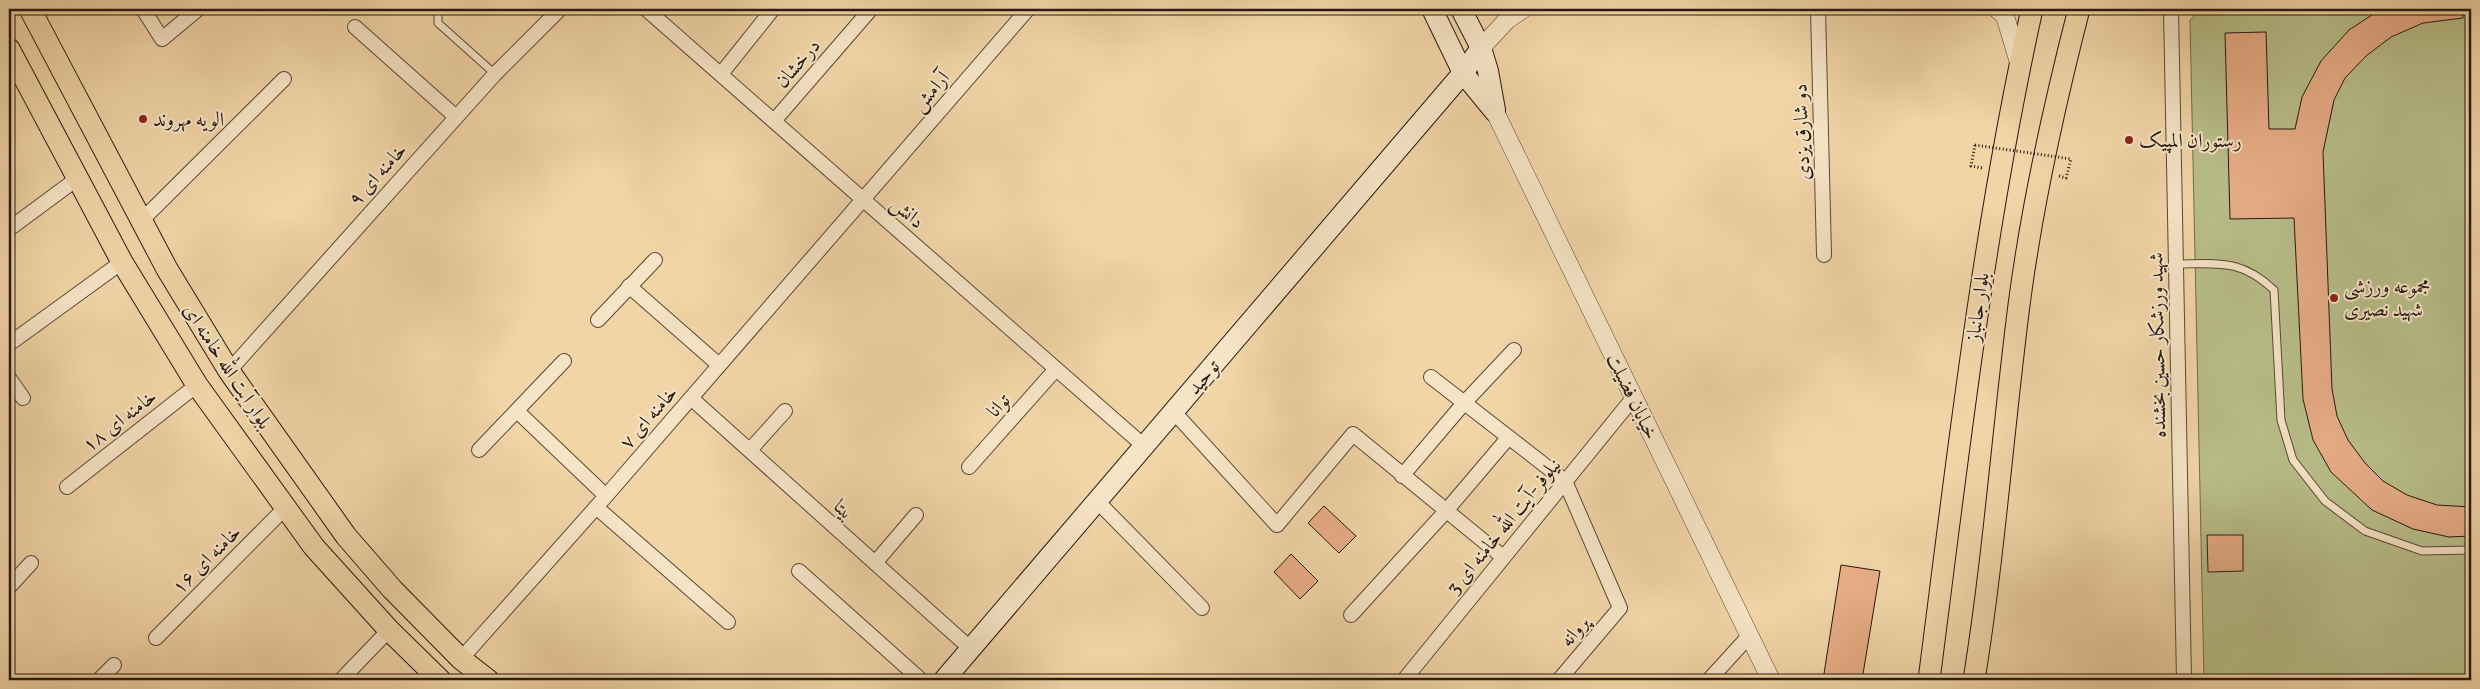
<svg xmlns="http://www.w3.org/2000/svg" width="2480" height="689" font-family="Vollkorn,Amiri,serif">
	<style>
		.pitch { fill: #b8be89; stroke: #706b4e }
		.building { fill: #e7ad87; stroke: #271812 }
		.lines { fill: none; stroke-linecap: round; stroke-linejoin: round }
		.service-casing { stroke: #5a4737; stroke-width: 9 }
		.minor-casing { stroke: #5a4737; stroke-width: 16 }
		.tertiary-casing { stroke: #5a4737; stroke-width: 19 }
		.secondary-casing { stroke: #271812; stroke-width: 22 }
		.primary-casing { stroke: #271812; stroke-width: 23 }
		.path { stroke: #271812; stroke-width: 3; stroke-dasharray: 1 2.5; stroke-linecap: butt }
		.service { stroke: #f6e4c6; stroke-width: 7 }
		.minor { stroke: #f6e4c6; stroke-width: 14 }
		.tertiary { stroke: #f6e4c6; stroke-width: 18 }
		.secondary { stroke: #f6e4c6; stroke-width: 20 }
		.primary { stroke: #f1d5a7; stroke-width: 21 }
		.path-bridge { stroke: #271812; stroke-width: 3; stroke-dasharray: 1 2.5; stroke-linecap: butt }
		.poi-dot { fill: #8f2418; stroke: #f6e4c6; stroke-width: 2 }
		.labels { text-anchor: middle; stroke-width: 4; stroke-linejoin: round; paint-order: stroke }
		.street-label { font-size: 20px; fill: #271812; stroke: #f6e4c6 }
		.poi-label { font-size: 20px; fill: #271812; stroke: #f6e4c6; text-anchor: start }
	</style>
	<rect width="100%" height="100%" fill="#f1d5a7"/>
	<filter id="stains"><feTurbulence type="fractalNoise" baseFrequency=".004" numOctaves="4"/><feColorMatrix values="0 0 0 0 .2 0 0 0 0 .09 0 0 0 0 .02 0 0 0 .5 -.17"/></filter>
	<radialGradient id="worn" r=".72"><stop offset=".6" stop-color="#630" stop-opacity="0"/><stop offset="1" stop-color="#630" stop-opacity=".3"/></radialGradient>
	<!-- pitch -->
	<polygon class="pitch" points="2202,9 2471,9 2471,577 2469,577 2471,680 2204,680 2190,20"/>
	<!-- building -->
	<g class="building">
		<polygon points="2381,9 2463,9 2463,18 2423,23 2391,37 2366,56 2345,78 2334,100 2323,152 2332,389 2337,416 2348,440 2365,463 2383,481 2407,495 2437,505 2471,507 2471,536 2449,537 2413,529 2372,510 2331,472 2313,440 2303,399 2294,218 2230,219 2225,33 2266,32 2269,129 2295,129 2302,97 2321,61 2349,30"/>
		<polygon points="1324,506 1356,536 1339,553 1308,523"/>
		<polygon points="2207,535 2243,535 2243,571 2208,572"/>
		<polygon points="1291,554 1318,581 1300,599 1274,572"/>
		<polygon points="1841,565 1880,571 1862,680 1823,680"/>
	</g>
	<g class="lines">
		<!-- service casing -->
		<g class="service-casing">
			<g id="service">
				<polyline points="438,9 438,23 495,74"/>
				<path d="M2175 264C2218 264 2240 258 2274 290L2281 420 2293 460 2325 501 2365 531 2422 551 2471 550"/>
			</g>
		</g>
		<!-- minor casing -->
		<g class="minor-casing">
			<g id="minor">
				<polyline points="143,9 162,39 198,9"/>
				<polyline points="646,9 1144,446"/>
				<polyline points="1818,9 1824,255"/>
				<polyline points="2171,9 2184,680"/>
				<polyline points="355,27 456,117"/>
				<polyline points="721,74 773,9"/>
				<polyline points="774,121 871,9"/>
				<polyline points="142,220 284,79"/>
				<polyline points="9,229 78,178"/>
				<polyline points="629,286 719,365"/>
				<polyline points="598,320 655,260"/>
				<polyline points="9,344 122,262"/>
				<polyline points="229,371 495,74 560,9"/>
				<polyline points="1431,377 1565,481 1620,608 1559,680"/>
				<polyline points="9,378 23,398"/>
				<polyline points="691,398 971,649"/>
				<polyline points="517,411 606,496"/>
				<polyline points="1174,412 1277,525 1353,434 1503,557"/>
				<polyline points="479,450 564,361"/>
				<polyline points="750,450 785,411"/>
				<polyline points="969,467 1056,369"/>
				<polyline points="1402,476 1464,403 1514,350"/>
				<polyline points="67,487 197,385"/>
				<polyline points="1097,501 1202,608"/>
				<polyline points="596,507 728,622"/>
				<polyline points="875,563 916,515"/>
				<polyline points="799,571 921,680"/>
				<polyline points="9,587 31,563"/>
				<polyline points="1351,615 1446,511 1508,438"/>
				<polyline points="156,638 285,508"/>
				<polyline points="461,659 606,496 1028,9"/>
				<polyline points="99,680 114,665"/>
				<polyline points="341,680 389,630"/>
				<polyline points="1404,680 1634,397"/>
				<polyline points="1709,680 1749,636"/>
			</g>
		</g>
		<!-- tertiary casing -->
		<g class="tertiary-casing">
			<g id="tertiary">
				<polyline points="1997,9 2005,16 2020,66"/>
				<polyline points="1481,48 1507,20 1523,9"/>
				<polyline points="1495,112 1771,680"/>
			</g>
		</g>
		<!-- secondary casing -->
		<g class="secondary-casing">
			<g id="secondary">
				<polyline points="1432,9 1463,73 1495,112"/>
				<polyline points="1461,9 1481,48 1488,71 1495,110"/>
				<polyline points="944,680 1463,73 1481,48"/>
			</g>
		</g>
		<!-- primary casing -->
		<g class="primary-casing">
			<g id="primary">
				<polyline points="30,9 167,269 229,371 346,536 392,589 461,659 488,680"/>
				<polyline points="9,49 122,262 197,385 314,547 389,630 440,680"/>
				<path d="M1929 680C1958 455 1983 231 2032 9"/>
				<path d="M1974 680C1994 556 2003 430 2019 305 2032 205 2054 106 2079 9"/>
			</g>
		</g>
		<!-- path -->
		<g class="path">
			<polyline points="1975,145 1971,166 1982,168"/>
			<polyline points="2059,176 2066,178 2071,159"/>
		</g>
		<!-- service -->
		<use href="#service" class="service"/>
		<!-- minor -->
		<use href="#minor" class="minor"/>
		<!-- tertiary -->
		<use href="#tertiary" class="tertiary"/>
		<!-- secondary -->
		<use href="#secondary" class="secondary"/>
		<!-- primary -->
		<use href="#primary" class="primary"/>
		<!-- path-bridge -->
		<polyline class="path-bridge" points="1975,145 2071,159"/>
	</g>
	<!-- markers -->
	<g class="poi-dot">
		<circle cx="143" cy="119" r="5"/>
		<circle cx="2129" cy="140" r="5"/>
		<circle cx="2334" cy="298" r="5"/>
	</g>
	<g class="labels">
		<!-- street labels -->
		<g class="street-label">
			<text transform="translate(797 63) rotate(-49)" y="7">درخشان</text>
			<text transform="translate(930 91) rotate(-49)" y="7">آرامش</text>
			<text transform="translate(1801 132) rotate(-92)" y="7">دو شارق یزدی</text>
			<text transform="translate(377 174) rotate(-48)" y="7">خامنه ای ۹</text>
			<text transform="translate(908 212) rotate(41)" y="7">دانش</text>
			<text transform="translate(1977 307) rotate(-82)" y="7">بلوار جانباز</text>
			<text transform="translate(2157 345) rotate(-91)" y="7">شهید ورزشکار حسین بخشنده</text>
			<text transform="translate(228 366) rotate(57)" y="7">بلوار آیت الله خامنه ای</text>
			<text transform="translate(1203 377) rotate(-50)" y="7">توحید</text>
			<text transform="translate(1633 396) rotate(64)" y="7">خیابان فضیلت</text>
			<text transform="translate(998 405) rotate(-48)" y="7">توانا</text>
			<text transform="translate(648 417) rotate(-49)" y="7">خامنه ای ۷</text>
			<text transform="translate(119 420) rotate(-38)" y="7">خامنه ای ۱۸</text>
			<text transform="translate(844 509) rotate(42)" y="7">بیتا</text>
			<text transform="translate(1503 526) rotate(-51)" y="7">نیلوفر-آیت الله خامنه ای 3</text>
			<text transform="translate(206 559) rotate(-45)" y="7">خامنه ای ۱۶</text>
			<text transform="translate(1574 631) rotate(-50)" y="7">پروانه</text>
		</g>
		<!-- poi labels -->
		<g class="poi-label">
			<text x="153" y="126">الویه مهروند</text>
			<text x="2139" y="147">رستوران المپیک</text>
			<text x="2344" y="293">مجموعه ورزشی<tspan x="2344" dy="23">شهید نصیری</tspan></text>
		</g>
	</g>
	<!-- margin -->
	<rect width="2480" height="689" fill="none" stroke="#f1d5a7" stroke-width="30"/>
	<rect x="10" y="10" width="2460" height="669" fill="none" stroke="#271812" stroke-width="2.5"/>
	<rect x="15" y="15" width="2450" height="659" fill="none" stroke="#271812"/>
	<rect width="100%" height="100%" filter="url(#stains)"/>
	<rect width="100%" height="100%" fill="url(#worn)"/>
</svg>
